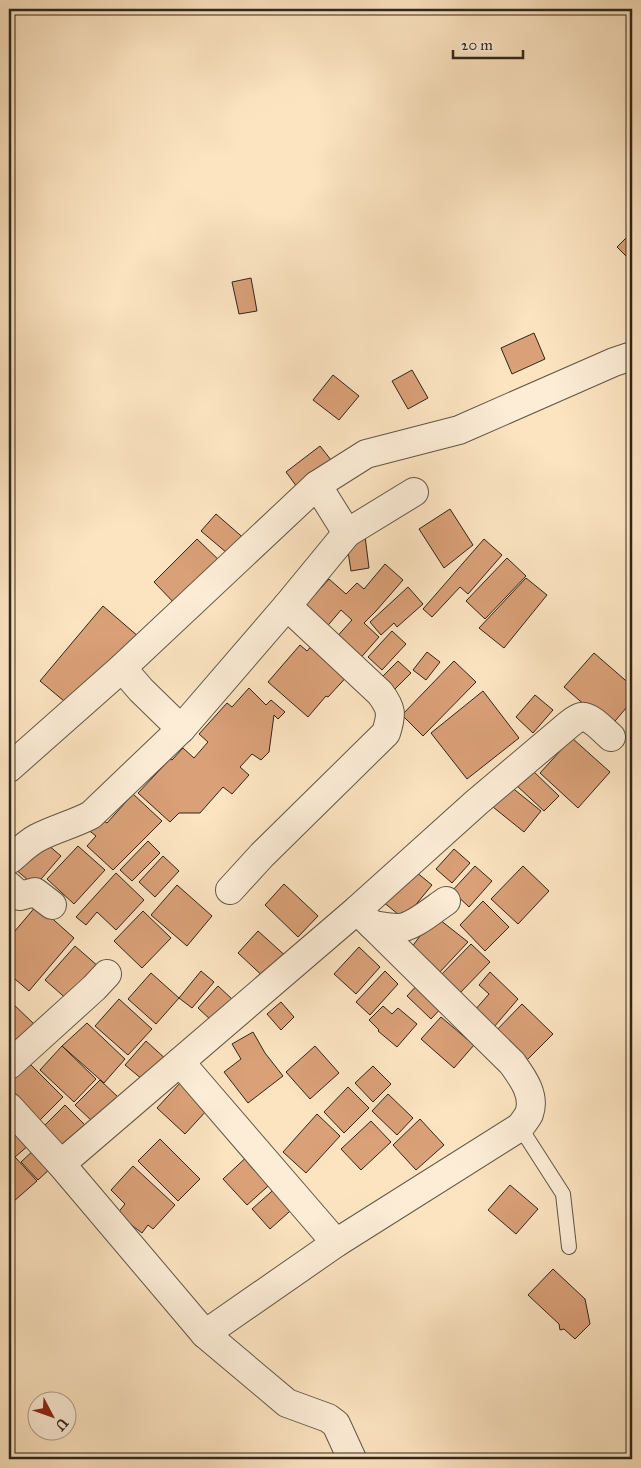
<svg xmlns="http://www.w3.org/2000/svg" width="641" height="1468" font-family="'IM FELL Great Primer',serif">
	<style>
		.building { fill: #daa078; stroke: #2f261d }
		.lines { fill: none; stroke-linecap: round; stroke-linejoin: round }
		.service-casing { stroke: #625646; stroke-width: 16 }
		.minor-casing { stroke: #625646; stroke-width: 30 }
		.service { stroke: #fdedd7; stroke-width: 14 }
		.minor { stroke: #fdedd7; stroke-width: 28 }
	</style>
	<rect width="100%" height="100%" fill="#fce4c1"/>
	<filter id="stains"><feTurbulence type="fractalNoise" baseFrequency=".004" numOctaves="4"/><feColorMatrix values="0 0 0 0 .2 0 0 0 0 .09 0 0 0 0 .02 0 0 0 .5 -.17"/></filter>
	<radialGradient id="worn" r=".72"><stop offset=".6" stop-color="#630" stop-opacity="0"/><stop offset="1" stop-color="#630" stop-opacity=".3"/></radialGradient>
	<!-- building -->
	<g class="building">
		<polygon points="632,232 632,262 617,247"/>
		<polygon points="251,278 257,311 239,314 232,282"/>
		<polygon points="534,333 545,359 512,374 501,348"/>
		<polygon points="412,370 428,398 408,409 392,381"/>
		<polygon points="333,375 359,396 339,420 313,400"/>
		<polygon points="320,446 335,465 300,491 286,472"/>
		<polygon points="450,509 473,545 444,568 419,529"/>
		<polygon points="216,514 247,541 233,558 201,531"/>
		<polygon points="365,536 369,568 351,571 346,539"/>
		<polygon points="197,539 224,565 180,609 154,582"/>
		<polygon points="484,539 502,555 468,594 460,587 432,617 423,609"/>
		<polygon points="507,558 526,576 485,619 466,601"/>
		<polygon points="385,564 403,580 376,611 364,623 379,637 357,662 333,641 352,620 341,610 324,630 301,610 329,579 346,594 357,583 364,589"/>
		<polygon points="526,578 547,595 504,648 479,628"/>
		<polygon points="408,587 423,604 397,627 394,623 381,635 370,622"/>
		<polygon points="103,606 139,637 70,706 40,681"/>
		<polygon points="392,631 406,644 382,670 368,657"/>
		<polygon points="318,639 352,671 328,697 326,696 308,717 268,682 300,645 307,651"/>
		<polygon points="427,652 440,662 426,680 413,670"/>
		<polygon points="594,653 632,686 632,701 610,727 564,687"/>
		<polygon points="398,661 411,673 393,691 380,679"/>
		<polygon points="454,661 476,682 423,736 402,715"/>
		<polygon points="249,688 266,705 271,700 285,712 278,719 274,715 269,752 261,760 252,754 240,767 249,775 232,794 223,787 200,813 179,813 170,822 138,793 170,759 172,760 183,748 194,758 208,742 199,734 227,703 232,707"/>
		<polygon points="483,691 519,738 467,779 431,733"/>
		<polygon points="535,695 553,710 533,733 516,717"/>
		<polygon points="572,738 610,772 578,808 540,773"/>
		<polygon points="531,769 559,796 544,811 516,785"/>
		<polygon points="510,786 541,811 524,832 493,807"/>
		<polygon points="133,794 162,821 113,870 87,846 96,836 87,829 97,816 107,823"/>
		<polygon points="41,839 61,856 35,886 15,869"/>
		<polygon points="148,841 160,853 132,881 120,870"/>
		<polygon points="78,846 105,870 74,904 47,879"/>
		<polygon points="454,849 470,863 452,883 436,869"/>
		<polygon points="163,856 179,871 155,897 139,882"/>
		<polygon points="475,866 492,881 469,907 452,891"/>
		<polygon points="523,866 549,891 518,924 491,899"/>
		<polygon points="410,867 432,885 404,919 382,901"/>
		<polygon points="116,873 144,900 116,930 97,912 86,925 76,917"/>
		<polygon points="284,884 318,916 298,937 265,905"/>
		<polygon points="177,885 212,916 187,946 151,915"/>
		<polygon points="483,901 509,927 485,951 460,925"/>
		<polygon points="37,905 74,938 29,991 9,974 9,938"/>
		<polygon points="143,911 171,938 142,968 114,941"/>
		<polygon points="435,916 468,942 439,973 411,948"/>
		<polygon points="258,931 289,959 268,981 238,953"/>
		<polygon points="471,944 490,962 458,995 439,977"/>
		<polygon points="75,946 99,967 69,1001 45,980"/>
		<polygon points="359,947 380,967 356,994 334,974"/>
		<polygon points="201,971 214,982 192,1008 179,998"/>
		<polygon points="385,971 398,984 370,1015 356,1002"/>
		<polygon points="490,972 518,999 494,1027 475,1010 489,994 479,985"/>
		<polygon points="151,973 179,998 156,1024 128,999"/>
		<polygon points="421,981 445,1004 431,1019 407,996"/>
		<polygon points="218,986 232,999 212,1021 198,1008"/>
		<polygon points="119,999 152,1029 128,1055 95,1026"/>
		<polygon points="9,1000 34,1024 9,1052"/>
		<polygon points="281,1002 294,1017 281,1030 267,1014"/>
		<polygon points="522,1004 553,1034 521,1066 491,1036"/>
		<polygon points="383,1006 392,1014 398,1008 417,1024 397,1047 378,1031 379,1030 369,1020"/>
		<polygon points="441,1017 474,1045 454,1068 421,1039"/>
		<polygon points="87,1023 125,1059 104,1083 62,1046"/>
		<polygon points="253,1032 265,1053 283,1076 248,1103 224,1072 241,1059 232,1044"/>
		<polygon points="146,1041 168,1061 148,1084 125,1065"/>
		<polygon points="62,1046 96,1079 74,1102 40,1070"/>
		<polygon points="315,1046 339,1073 310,1099 286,1072"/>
		<polygon points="25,1059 63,1097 37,1123 9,1095 9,1075"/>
		<polygon points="373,1066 391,1084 373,1102 355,1083"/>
		<polygon points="100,1080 118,1097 93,1122 75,1105"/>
		<polygon points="180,1083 208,1109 185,1134 157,1108"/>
		<polygon points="348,1087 369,1108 344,1133 324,1112"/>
		<polygon points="388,1094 413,1118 397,1135 372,1111"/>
		<polygon points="65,1105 87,1127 64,1150 42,1128"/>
		<polygon points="317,1114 340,1136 306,1173 283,1152"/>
		<polygon points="420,1119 444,1145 416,1170 393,1145"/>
		<polygon points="371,1121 391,1142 361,1170 341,1149"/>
		<polygon points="9,1127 29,1145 15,1157 37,1181 14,1201 9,1195"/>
		<polygon points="160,1139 200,1179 178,1201 138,1161"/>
		<polygon points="35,1149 52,1167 38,1180 21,1162"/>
		<polygon points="252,1152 276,1179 247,1205 223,1179"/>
		<polygon points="133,1166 175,1205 153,1229 148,1225 142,1233 117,1214 125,1204 111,1190"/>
		<polygon points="280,1184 298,1204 270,1229 252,1209"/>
		<polygon points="510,1185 538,1209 516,1234 488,1210"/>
		<polygon points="553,1269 585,1299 590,1324 575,1339 564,1329 560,1330 559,1324 528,1295"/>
	</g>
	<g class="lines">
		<!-- service casing -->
		<g class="service-casing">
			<polyline id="service" points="520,1127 563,1194 569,1247"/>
		</g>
		<!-- minor casing -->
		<g class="minor-casing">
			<g id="minor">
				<polyline points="317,485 347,533"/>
				<polyline points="287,606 347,533 414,492"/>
				<polyline points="122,668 141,690 181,729"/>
				<polyline points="9,768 122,668 317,485 366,454 459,430 614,362 632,356"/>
				<path d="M9 860C18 853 26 844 37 838 54 829 74 824 91 815L181 729 287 606 380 693C392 709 392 714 386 733L262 855 230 890"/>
				<polyline points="9,886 20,896 35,892 52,905"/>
				<path d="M372 925C380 926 389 928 397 928 411 929 434 909 446 901"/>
				<polyline points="180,1062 336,1243"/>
				<polyline points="9,1065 94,988 107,974"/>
				<path d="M9 1107 61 1164 205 1334 336 1243 520 1127C523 1123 527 1118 529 1114 536 1095 522 1077 512 1063L357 910"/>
				<path d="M61 1164 357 910 477 802 567 726C571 723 576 718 581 717 590 715 605 732 611 737"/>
				<polyline points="205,1334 287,1403 328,1418 336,1424 352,1459"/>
			</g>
		</g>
		<!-- service -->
		<use href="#service" class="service"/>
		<!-- minor -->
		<use href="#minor" class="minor"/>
	</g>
	<!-- margin -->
	<rect width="641" height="1468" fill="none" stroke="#fce4c1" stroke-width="30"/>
	<rect x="10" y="10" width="621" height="1448" fill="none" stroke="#2f261d" stroke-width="2.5"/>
	<rect x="15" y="15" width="611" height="1438" fill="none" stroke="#2f261d"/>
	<!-- north arrow -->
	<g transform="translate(52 1416) rotate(131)"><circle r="24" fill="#fdedd7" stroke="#ab9d8d"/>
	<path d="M0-4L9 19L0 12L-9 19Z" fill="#8f2418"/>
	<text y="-8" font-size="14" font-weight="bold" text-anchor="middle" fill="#2f261d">U</text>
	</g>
	<!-- scale -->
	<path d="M453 50v8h70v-8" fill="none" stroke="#2f261d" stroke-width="2.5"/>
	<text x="461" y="50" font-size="15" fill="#2f261d" stroke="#fdedd7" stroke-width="4" paint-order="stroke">20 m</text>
	<rect width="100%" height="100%" filter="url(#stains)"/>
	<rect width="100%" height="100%" fill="url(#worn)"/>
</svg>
